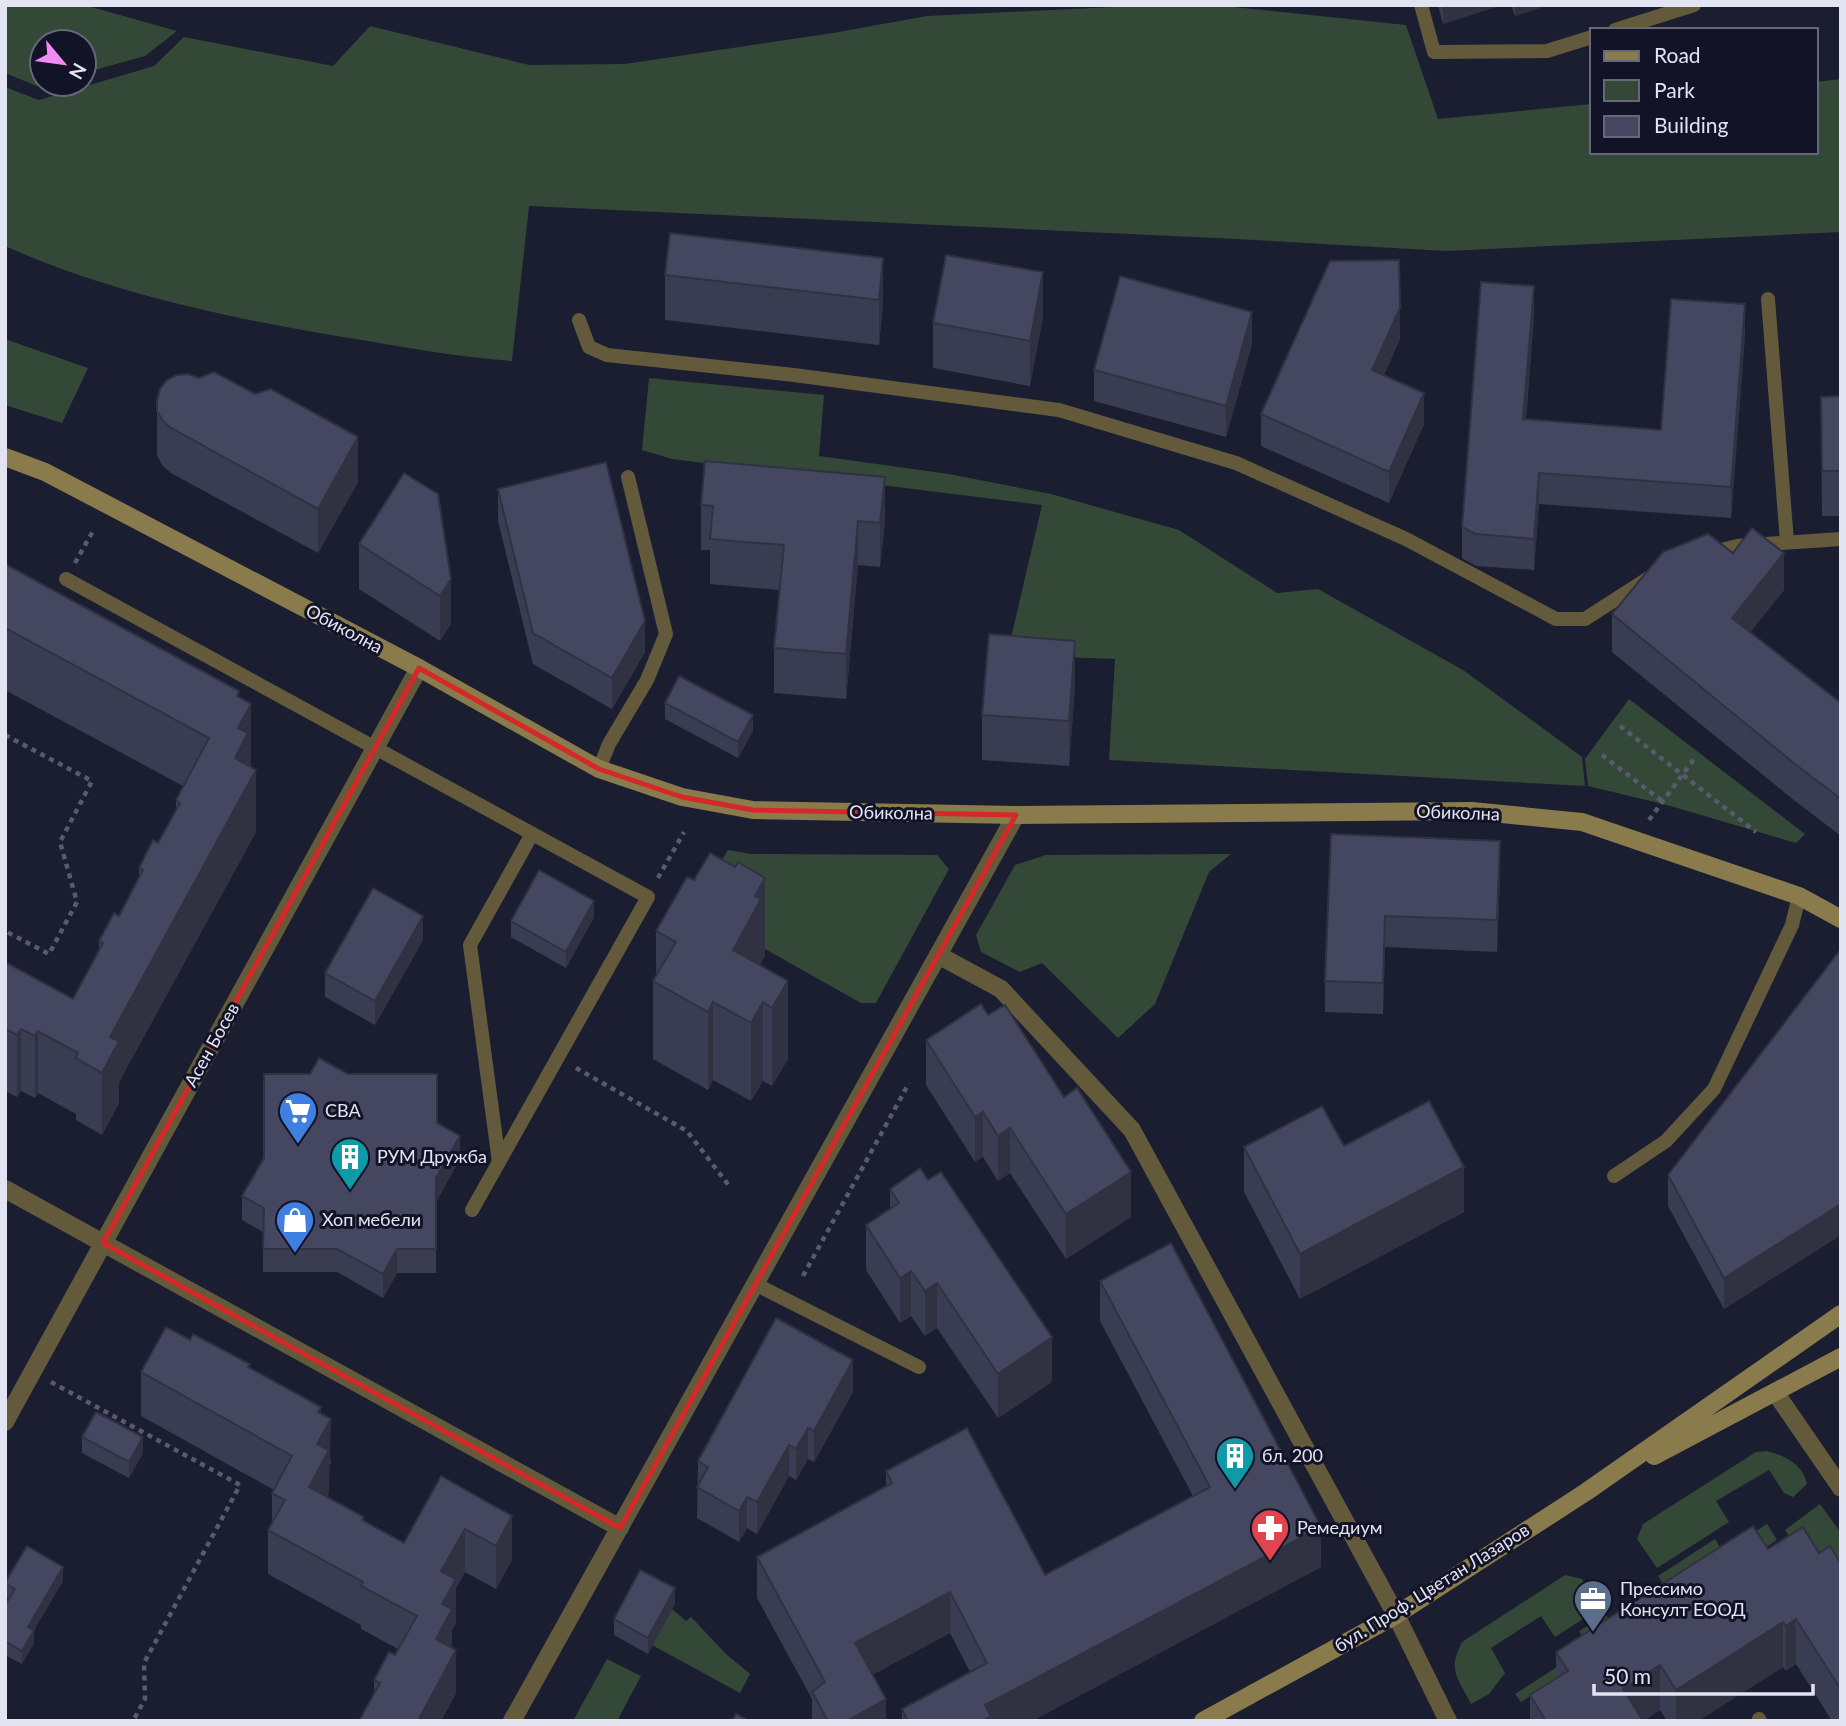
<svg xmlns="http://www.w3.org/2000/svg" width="1846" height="1726" font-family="Lato,sans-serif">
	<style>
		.green { fill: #344837 }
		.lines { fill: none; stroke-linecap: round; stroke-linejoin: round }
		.path { stroke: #595b6d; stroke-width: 4.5; stroke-dasharray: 5 5; stroke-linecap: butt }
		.lane { stroke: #635a3c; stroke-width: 14 }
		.street { stroke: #635a3c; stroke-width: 18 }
		.secondary { stroke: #897b4b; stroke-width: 18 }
		.wall { fill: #3a3d52 }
		.shaded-wall { fill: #303242 }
		.building { fill: #44475f; stroke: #303242; stroke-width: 2 }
		.marked { fill: none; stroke: #d62828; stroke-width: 5; stroke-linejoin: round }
		.labels { text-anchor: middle; stroke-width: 6; stroke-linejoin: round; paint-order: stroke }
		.street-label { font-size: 18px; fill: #e2e4f2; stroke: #131327 }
		.poi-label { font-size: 18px; fill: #e2e4f2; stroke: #131327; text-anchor: start }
	</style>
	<rect width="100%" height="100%" fill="#1b1d31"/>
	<!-- green -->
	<g class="green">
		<polygon points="5,5 84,5 177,31 145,56 84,73 84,42 42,42 42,84 44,84 37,86 5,73"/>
		<path d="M1155 5H1215L1406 25 1438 119 1592 104V152H1816V82L1841 79V232L1447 251 1237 239 529 206 512 361C457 357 403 347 349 338 234 319 112 294 5 246V87L39 100 154 66 184 37 333 66 370 26 529 65 625 64 833 33 927 16Z"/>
		<polygon points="5,339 88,368 62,423 5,405"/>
		<polygon points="649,378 824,395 819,456 949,474 1051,494 1179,530 1277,593 1318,589 1463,670 1582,757 1585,786 1109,760 1115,659 1007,655 1042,505 672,459 642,450"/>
		<polygon points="1629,699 1805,834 1796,843 1667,805 1588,786 1585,759"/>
		<polygon points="728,850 751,854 937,855 949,869 876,1003 861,1003 692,908"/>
		<polygon points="1231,854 1209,872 1155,1004 1118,1038 1042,963 1020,972 981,952 976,935 1015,865 1046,855"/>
		<path d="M1767 1451C1785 1456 1803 1464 1807 1484L1793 1497 1784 1493 1769 1470 1716 1501 1729 1522 1657 1568 1637 1539 1643 1524 1756 1452Z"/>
		<polygon points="1820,1504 1841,1533 1841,1561 1819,1577 1785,1530"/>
		<polygon points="1767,1524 1777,1540 1677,1604 1658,1576 1715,1539 1723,1552"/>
		<path d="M1565 1575 1582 1579 1600 1608 1555 1637 1541 1616 1491 1648 1505 1673 1489 1694 1471 1704C1458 1678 1447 1671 1462 1642Z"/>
		<polygon points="672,1609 686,1621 691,1617 726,1654 750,1674 740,1693 652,1645"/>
		<polygon points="1606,1615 1621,1639 1521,1702 1515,1694 1588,1647 1579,1631"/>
		<polygon points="607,1659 641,1676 617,1721 573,1721"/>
	</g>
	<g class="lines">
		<!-- path -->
		<g class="path">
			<polyline points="75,563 93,531"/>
			<polyline points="1620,726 1756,832"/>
			<polyline points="5,735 92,781 60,842 77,902 49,954 5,931"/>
			<polyline points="1602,755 1662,801"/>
			<polyline points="1649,820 1694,759"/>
			<polyline points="658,878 684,832"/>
			<polyline points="576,1068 687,1131 730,1187"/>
			<polyline points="803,1276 909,1083"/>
			<polyline points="51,1382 240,1485 144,1663 145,1699 133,1721"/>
		</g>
		<!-- lane -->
		<g class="lane">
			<polyline points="1421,5 1434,52 1547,51 1592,37"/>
			<polyline points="1615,30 1694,5"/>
			<polyline points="1768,299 1787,542"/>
			<polyline points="579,320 589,347 607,355 794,375 1059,410 1236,463 1406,539 1556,619 1585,619 1652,576"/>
			<polyline points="1709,553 1737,546 1841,539"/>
			<polyline points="66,579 648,897 472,1210"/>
			<polyline points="599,769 609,744 647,680 666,634 628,477"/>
			<polyline points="499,1162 470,945 532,834"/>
			<polyline points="1614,1176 1666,1141 1714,1089 1792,925 1799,896"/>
			<polyline points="755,1284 919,1367"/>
			<polyline points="1759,1719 1760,1721"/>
		</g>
		<!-- street -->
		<g class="street">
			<polyline points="938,955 1001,989 1132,1130 1396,1615 1448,1721"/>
			<polyline points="5,1189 620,1528"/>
			<polyline points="1775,1392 1841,1488"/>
			<polyline points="5,1422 419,668"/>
			<polyline points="512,1721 1016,815"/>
		</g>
		<!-- secondary -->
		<g class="secondary">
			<polyline points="5,457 45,472 419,668 599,769 682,797 753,810 1016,815 1472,811 1582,822 1799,896 1841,919"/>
			<polyline points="1654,1456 1841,1357"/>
			<polyline points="1203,1721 1396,1615 1586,1492 1841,1314"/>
		</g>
	</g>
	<!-- wall -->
	<g class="wall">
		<polygon points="1438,5 1502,5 1443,24"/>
		<polygon points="1511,5 1548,5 1515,16"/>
		<polygon points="883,258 883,303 879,345 665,320 665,275"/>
		<polygon points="1043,317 1030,386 933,368 933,323"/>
		<polygon points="1534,317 1526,419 1661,430 1745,335 1731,518 1539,504 1534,570 1476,566 1462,558 1462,527"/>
		<polygon points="1400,339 1384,375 1424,424 1389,503 1261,446 1261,414"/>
		<polygon points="1252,344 1226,437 1094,401 1094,370"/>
		<polygon points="255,394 358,482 318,553 171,473 163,466 157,456 157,400"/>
		<polygon points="1841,396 1841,516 1822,516 1821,397"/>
		<polygon points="498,489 645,652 612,709 533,664 498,521"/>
		<polygon points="701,505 885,522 880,567 858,565 846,699 774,693 774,648 780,590 710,584 710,550 701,550"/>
		<polygon points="359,544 451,579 451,624 440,641 359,589"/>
		<polygon points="1733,553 1784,590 1750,632 1841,703 1841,836 1795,801 1612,652 1612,614"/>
		<polygon points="5,564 239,697 251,766 256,832 119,1082 119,1103 102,1135 76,1120 76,1114 38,1093 35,1098 21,1091 17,1097 5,1091 5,963 73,999 99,952 99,941 119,916 139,879 139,868 158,843 176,811 176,800 183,786 5,690"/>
		<polygon points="1075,686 1069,766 982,760 982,715"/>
		<polygon points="665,703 753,731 738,758 665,719"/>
		<polygon points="1331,834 1500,872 1497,952 1385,947 1383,1014 1325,1012 1325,981"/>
		<polygon points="694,880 765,956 761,963 761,966 788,1059 772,1086 763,1081 751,1101 713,1080 708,1090 653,1059 653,981 656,976 656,931"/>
		<polygon points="594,917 566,968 511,937 511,921"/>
		<polygon points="423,940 375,1025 325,997 325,973"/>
		<polygon points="1841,949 1841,1235 1724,1309 1668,1206 1668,1175"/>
		<polygon points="988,1015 1131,1217 1066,1259 1010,1173 998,1181 983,1157 975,1162 926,1085 926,1040"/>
		<polygon points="310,1074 437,1123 460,1159 436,1202 436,1273 397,1273 383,1298 337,1272 263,1272 263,1232 242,1220 242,1196"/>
		<polygon points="1344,1146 1464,1212 1300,1299 1244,1192 1244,1147"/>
		<polygon points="890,1189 1052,1382 998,1418 937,1328 925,1336 911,1316 900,1323 866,1270 866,1225 890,1209"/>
		<polygon points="1100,1281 1321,1567 1032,1721 908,1721 970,1672 950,1633 872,1675 886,1721 812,1721 812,1699 757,1598 757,1557 886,1487 886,1471 1045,1575 1193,1496 1100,1321"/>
		<polygon points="190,1340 250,1368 321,1414 331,1463 329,1465 329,1493 327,1497 364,1522 404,1543 441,1476 512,1560 496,1589 465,1572 456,1588 456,1623 452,1630 452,1647 456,1693 441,1721 359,1721 374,1695 374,1680 395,1655 398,1649 361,1629 361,1625 268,1574 268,1530 272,1523 272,1493 274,1490 141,1416 141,1372"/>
		<polygon points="853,1392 814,1462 808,1459 796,1480 789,1476 757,1534 747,1528 739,1542 697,1518 698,1461"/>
		<polygon points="82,1437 143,1453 129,1478 82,1453"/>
		<polygon points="1768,1549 1819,1553 1841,1564 1841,1721 1832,1721 1796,1664 1786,1671 1783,1667 1698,1721 1667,1721 1660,1710 1643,1721 1530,1721 1530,1695 1556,1679 1556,1652"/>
		<polygon points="63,1581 34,1630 34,1643 22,1664 5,1655 5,1605 9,1599 5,1597 5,1583"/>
		<polygon points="675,1604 648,1654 614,1635 614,1619"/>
		<polygon points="902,1709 908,1721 902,1721"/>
	</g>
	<!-- shaded-wall -->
	<g class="shaded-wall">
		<polygon points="1443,5 1502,5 1443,24"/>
		<polygon points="1515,5 1548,5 1515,16"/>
		<polygon points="883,258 883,303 879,345 879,300"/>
		<polygon points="1043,272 1043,317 1030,386 1030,341"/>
		<polygon points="1534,286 1534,317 1523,450 1523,419"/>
		<polygon points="1745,304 1745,335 1731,518 1731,487"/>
		<polygon points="1400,308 1400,339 1372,401 1372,370"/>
		<polygon points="1252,312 1252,344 1226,437 1226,406"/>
		<polygon points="1424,393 1424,424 1389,503 1389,472"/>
		<polygon points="358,437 358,482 318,553 318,509"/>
		<polygon points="1539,473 1539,504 1534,570 1534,539"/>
		<polygon points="885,477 885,522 880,567 880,523"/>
		<polygon points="858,521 858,565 846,699 846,654"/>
		<polygon points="1784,553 1784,590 1732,655 1732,618"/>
		<polygon points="451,579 451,624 440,641 440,596"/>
		<polygon points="645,621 645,652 612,709 612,678"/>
		<polygon points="1075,641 1075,686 1069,766 1069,721"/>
		<polygon points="239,691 239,725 251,704 251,766 248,771 256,770 256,832 119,1082 119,1103 102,1135 102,1073 110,1037"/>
		<polygon points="753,715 753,731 738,758 738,742"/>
		<polygon points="1500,841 1500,872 1497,952 1497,920"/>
		<polygon points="765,878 765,956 761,963 761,977 733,950 755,896"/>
		<polygon points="594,901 594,917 566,968 566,952"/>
		<polygon points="423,916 423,940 375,1025 375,1001"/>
		<polygon points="1385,916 1385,947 1383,1014 1383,983"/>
		<polygon points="788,981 788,1059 772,1086 772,1008"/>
		<polygon points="713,1002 713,1080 708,1090 708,1012"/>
		<polygon points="763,1002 763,1081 751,1101 751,1023"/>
		<polygon points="21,1029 21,1091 17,1097 17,1035"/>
		<polygon points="38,1031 38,1093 35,1098 35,1036"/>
		<polygon points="983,1112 983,1157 975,1162 975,1117"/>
		<polygon points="1010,1128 1010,1173 998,1181 998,1136"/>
		<polygon points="460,1136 460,1159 436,1202 436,1178"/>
		<polygon points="1464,1167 1464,1212 1300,1299 1300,1254"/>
		<polygon points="1131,1172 1131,1217 1066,1259 1066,1214"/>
		<polygon points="1841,1204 1841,1235 1724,1309 1724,1278"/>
		<polygon points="397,1249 397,1273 383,1298 383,1274"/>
		<polygon points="911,1271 911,1316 900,1323 900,1278"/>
		<polygon points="937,1283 937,1328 925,1336 925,1291"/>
		<polygon points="1052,1337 1052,1382 998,1418 998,1374"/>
		<polygon points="853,1360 853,1392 814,1462 814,1431"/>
		<polygon points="321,1407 321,1437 331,1419 329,1493 309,1530 309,1487 318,1412"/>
		<polygon points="808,1428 808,1459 796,1480 796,1449"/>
		<polygon points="143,1437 143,1453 129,1478 129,1462"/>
		<polygon points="789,1445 789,1476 757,1534 757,1502"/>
		<polygon points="747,1497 747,1528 739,1542 739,1511"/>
		<polygon points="512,1516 512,1560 496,1589 496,1546"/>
		<polygon points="1321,1527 1321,1567 1032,1721 982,1721 985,1705"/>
		<polygon points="465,1529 465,1572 456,1588 456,1623 452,1630 452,1652 436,1639 441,1571"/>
		<polygon points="63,1567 63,1581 28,1640 28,1627"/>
		<polygon points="675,1588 675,1604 648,1654 648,1638"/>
		<polygon points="950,1592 950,1633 855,1684 855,1643"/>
		<polygon points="1796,1619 1796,1664 1786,1671 1786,1626"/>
		<polygon points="1783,1622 1783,1667 1698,1721 1676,1721 1676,1690"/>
		<polygon points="34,1630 34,1643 22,1664 22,1651"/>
		<polygon points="456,1650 456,1693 441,1721 418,1721"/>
		<polygon points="1660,1665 1660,1710 1643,1721 1623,1689"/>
		<polygon points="886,1699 886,1721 847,1721"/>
		<polygon points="7,1703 7,1721 5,1721 5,1705"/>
	</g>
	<!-- building -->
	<g class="building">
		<polygon points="670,233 883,258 879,300 665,275"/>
		<polygon points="946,255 1043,272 1030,341 933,323"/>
		<polygon points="1399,260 1400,308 1372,370 1424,393 1389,472 1261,414 1330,261"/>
		<polygon points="1120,276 1252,312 1226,406 1094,370"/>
		<polygon points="1481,282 1534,286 1523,419 1661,430 1671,299 1745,304 1731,487 1539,473 1534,539 1476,534 1462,527"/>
		<polygon points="214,372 255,394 271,389 358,437 318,509 171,428 163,421 157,411 157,400 160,389 167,380 177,375 188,374 199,378"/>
		<polygon points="1841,396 1841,471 1822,471 1821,397"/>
		<polygon points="705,461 885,477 880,523 858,521 846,654 774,648 784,545 710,539 713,506 701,505"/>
		<polygon points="606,462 645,621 612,678 533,633 498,489"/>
		<polygon points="404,473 438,494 451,579 440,596 359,544"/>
		<polygon points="1752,528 1784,553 1732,618 1841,703 1841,799 1795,764 1612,614 1663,552 1708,534 1733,553"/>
		<polygon points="5,564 239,691 237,696 251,704 238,728 248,733 235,758 256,770 110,1037 119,1041 102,1073 76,1058 78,1053 38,1031 35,1036 21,1029 17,1035 5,1029 5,962 73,999 103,943 99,941 114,913 119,916 143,870 139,868 153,840 158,843 180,803 176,800 209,738 5,628"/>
		<polygon points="989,634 1075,641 1069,721 982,715"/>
		<polygon points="679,676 753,715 738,742 665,703"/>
		<polygon points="1331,834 1500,841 1497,920 1385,916 1383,983 1325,981"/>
		<polygon points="710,853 735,867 738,862 765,878 755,896 761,899 733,950 788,981 772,1008 763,1002 751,1023 713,1002 708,1012 653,981 676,942 656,931 687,877 694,880"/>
		<polygon points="539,870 594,901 566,952 511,921"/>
		<polygon points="373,888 423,916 375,1001 325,973"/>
		<polygon points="1841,949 1841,1204 1724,1278 1668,1175"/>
		<polygon points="981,1004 988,1015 1005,1005 1064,1097 1077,1088 1131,1172 1066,1214 1010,1128 998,1136 983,1112 975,1117 926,1040"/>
		<polygon points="319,1058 348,1074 437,1074 437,1123 460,1136 436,1178 436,1249 397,1249 383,1274 337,1249 263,1249 264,1208 242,1196 264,1158 264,1074 310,1074"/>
		<polygon points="1429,1101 1464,1167 1300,1254 1244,1147 1322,1106 1344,1146"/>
		<polygon points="920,1168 928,1180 941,1172 1052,1337 998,1374 937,1283 925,1291 911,1271 900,1278 866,1225 899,1203 890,1189"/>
		<polygon points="1171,1243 1321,1527 985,1705 991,1716 982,1721 908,1721 902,1709 987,1663 950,1592 855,1643 886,1699 847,1721 828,1721 812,1692 825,1682 757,1557 892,1483 886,1471 967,1428 1045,1575 1210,1487 1100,1281"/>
		<polygon points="776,1318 853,1360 814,1431 808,1428 796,1449 789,1445 757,1502 747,1497 739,1511 697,1487 708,1467 698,1461"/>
		<polygon points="166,1327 190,1340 193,1334 250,1364 248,1367 321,1407 318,1412 331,1419 317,1444 329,1450 309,1487 364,1517 362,1520 404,1543 441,1476 512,1516 496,1546 465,1529 441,1571 456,1579 442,1604 452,1609 436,1639 456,1650 418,1721 359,1721 380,1683 374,1680 389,1652 395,1655 417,1616 361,1586 363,1582 268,1530 285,1500 272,1493 292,1456 141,1372"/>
		<polygon points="96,1412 143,1437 129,1462 82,1437"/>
		<polygon points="1753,1526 1768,1549 1803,1527 1819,1553 1830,1546 1841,1564 1841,1690 1796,1619 1786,1626 1783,1622 1676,1690 1660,1665 1623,1689 1643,1721 1546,1721 1530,1695 1568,1671 1556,1652"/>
		<polygon points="27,1546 63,1567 28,1627 34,1630 22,1651 5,1641 5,1605 15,1589 5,1583"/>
		<polygon points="640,1570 675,1588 648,1638 614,1619"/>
		<polygon points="736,1714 749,1721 732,1721"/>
	</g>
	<!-- marked area -->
	<path class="marked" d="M419 668 599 769 682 797 753 810 1016 815 620 1528 103 1243Z"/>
	<!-- icons -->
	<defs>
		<g id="supermarket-pin" transform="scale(2.0125)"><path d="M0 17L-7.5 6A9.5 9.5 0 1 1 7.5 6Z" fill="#3f7fe0" stroke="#131327"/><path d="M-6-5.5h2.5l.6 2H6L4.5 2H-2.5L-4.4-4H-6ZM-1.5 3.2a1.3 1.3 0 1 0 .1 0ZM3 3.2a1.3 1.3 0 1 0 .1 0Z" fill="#fff"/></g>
		<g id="building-pin" transform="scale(2.0125)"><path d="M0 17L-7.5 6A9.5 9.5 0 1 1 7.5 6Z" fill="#0f9aa8" stroke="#131327"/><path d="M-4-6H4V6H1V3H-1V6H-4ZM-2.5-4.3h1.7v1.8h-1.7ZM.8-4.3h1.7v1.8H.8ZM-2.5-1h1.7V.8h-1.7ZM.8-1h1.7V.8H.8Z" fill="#fff"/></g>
		<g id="shop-pin" transform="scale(2.0125)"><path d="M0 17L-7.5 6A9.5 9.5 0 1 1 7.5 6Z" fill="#3f7fe0" stroke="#131327"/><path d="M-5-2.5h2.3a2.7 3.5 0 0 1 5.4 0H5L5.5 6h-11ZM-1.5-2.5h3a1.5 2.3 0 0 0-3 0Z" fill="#fff"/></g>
		<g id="pharmacy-pin" transform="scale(2.0125)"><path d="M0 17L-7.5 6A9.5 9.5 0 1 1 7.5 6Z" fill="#e0444e" stroke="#131327"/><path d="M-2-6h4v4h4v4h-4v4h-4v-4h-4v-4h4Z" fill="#fff"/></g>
		<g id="office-pin" transform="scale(2.0125)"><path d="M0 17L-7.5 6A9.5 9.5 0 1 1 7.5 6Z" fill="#5c6f8a" stroke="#131327"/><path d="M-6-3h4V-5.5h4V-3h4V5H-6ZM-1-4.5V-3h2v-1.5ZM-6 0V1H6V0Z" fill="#fff"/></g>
	</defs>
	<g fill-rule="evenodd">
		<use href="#supermarket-pin" x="298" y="1111"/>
		<use href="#building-pin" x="350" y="1157"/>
		<use href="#shop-pin" x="295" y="1220"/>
		<use href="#building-pin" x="1235" y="1456"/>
		<use href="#pharmacy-pin" x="1270" y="1528"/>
		<use href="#office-pin" x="1593" y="1599"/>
	</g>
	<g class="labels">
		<!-- street labels -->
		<g class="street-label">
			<text transform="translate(344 629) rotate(28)" y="6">Обиколна</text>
			<text transform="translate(891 813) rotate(1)" y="6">Обиколна</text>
			<text transform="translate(1458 813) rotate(2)" y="6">Обиколна</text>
			<text transform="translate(212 1045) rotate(-61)" y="6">Асен Босев</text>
			<text transform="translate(1432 1588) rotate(-32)" y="6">бул. Проф. Цветан Лазаров</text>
		</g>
		<!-- poi labels -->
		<g class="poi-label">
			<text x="325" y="1117">CBA</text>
			<text x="377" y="1163">РУМ Дружба</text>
			<text x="322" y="1226">Хоп мебели</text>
			<text x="1262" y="1462">бл. 200</text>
			<text x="1297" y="1534">Ремедиум</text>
			<text x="1620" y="1595">Прессимо<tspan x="1620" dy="21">Консулт ЕООД</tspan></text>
		</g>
	</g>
	<!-- border -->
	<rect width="1846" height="1726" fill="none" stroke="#e2e4f2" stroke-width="14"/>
	<!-- legend -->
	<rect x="1590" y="28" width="228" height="126" fill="#131327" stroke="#666778" stroke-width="2"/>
	<rect x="1604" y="51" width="35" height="10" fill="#897b4b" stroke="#666778" stroke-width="2"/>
	<text x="1654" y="63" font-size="21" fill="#e2e4f2">Road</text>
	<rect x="1604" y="80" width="35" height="21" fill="#344837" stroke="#666778" stroke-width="2"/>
	<text x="1654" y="98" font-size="21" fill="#e2e4f2">Park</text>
	<rect x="1604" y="116" width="35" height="21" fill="#44475f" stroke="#666778" stroke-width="2"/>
	<text x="1654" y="133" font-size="21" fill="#e2e4f2">Building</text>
	<!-- north arrow -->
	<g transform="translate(63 63) rotate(119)"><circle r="33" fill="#131327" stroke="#666778" stroke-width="2"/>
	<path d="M0-5L12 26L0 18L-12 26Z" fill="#f08bf6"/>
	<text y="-10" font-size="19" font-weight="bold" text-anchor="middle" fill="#e2e4f2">N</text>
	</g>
	<!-- scale -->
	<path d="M1594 1684v10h219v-10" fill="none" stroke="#e2e4f2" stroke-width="3.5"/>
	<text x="1604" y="1684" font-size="21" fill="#e2e4f2" stroke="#131327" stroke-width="5" paint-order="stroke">50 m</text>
</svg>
